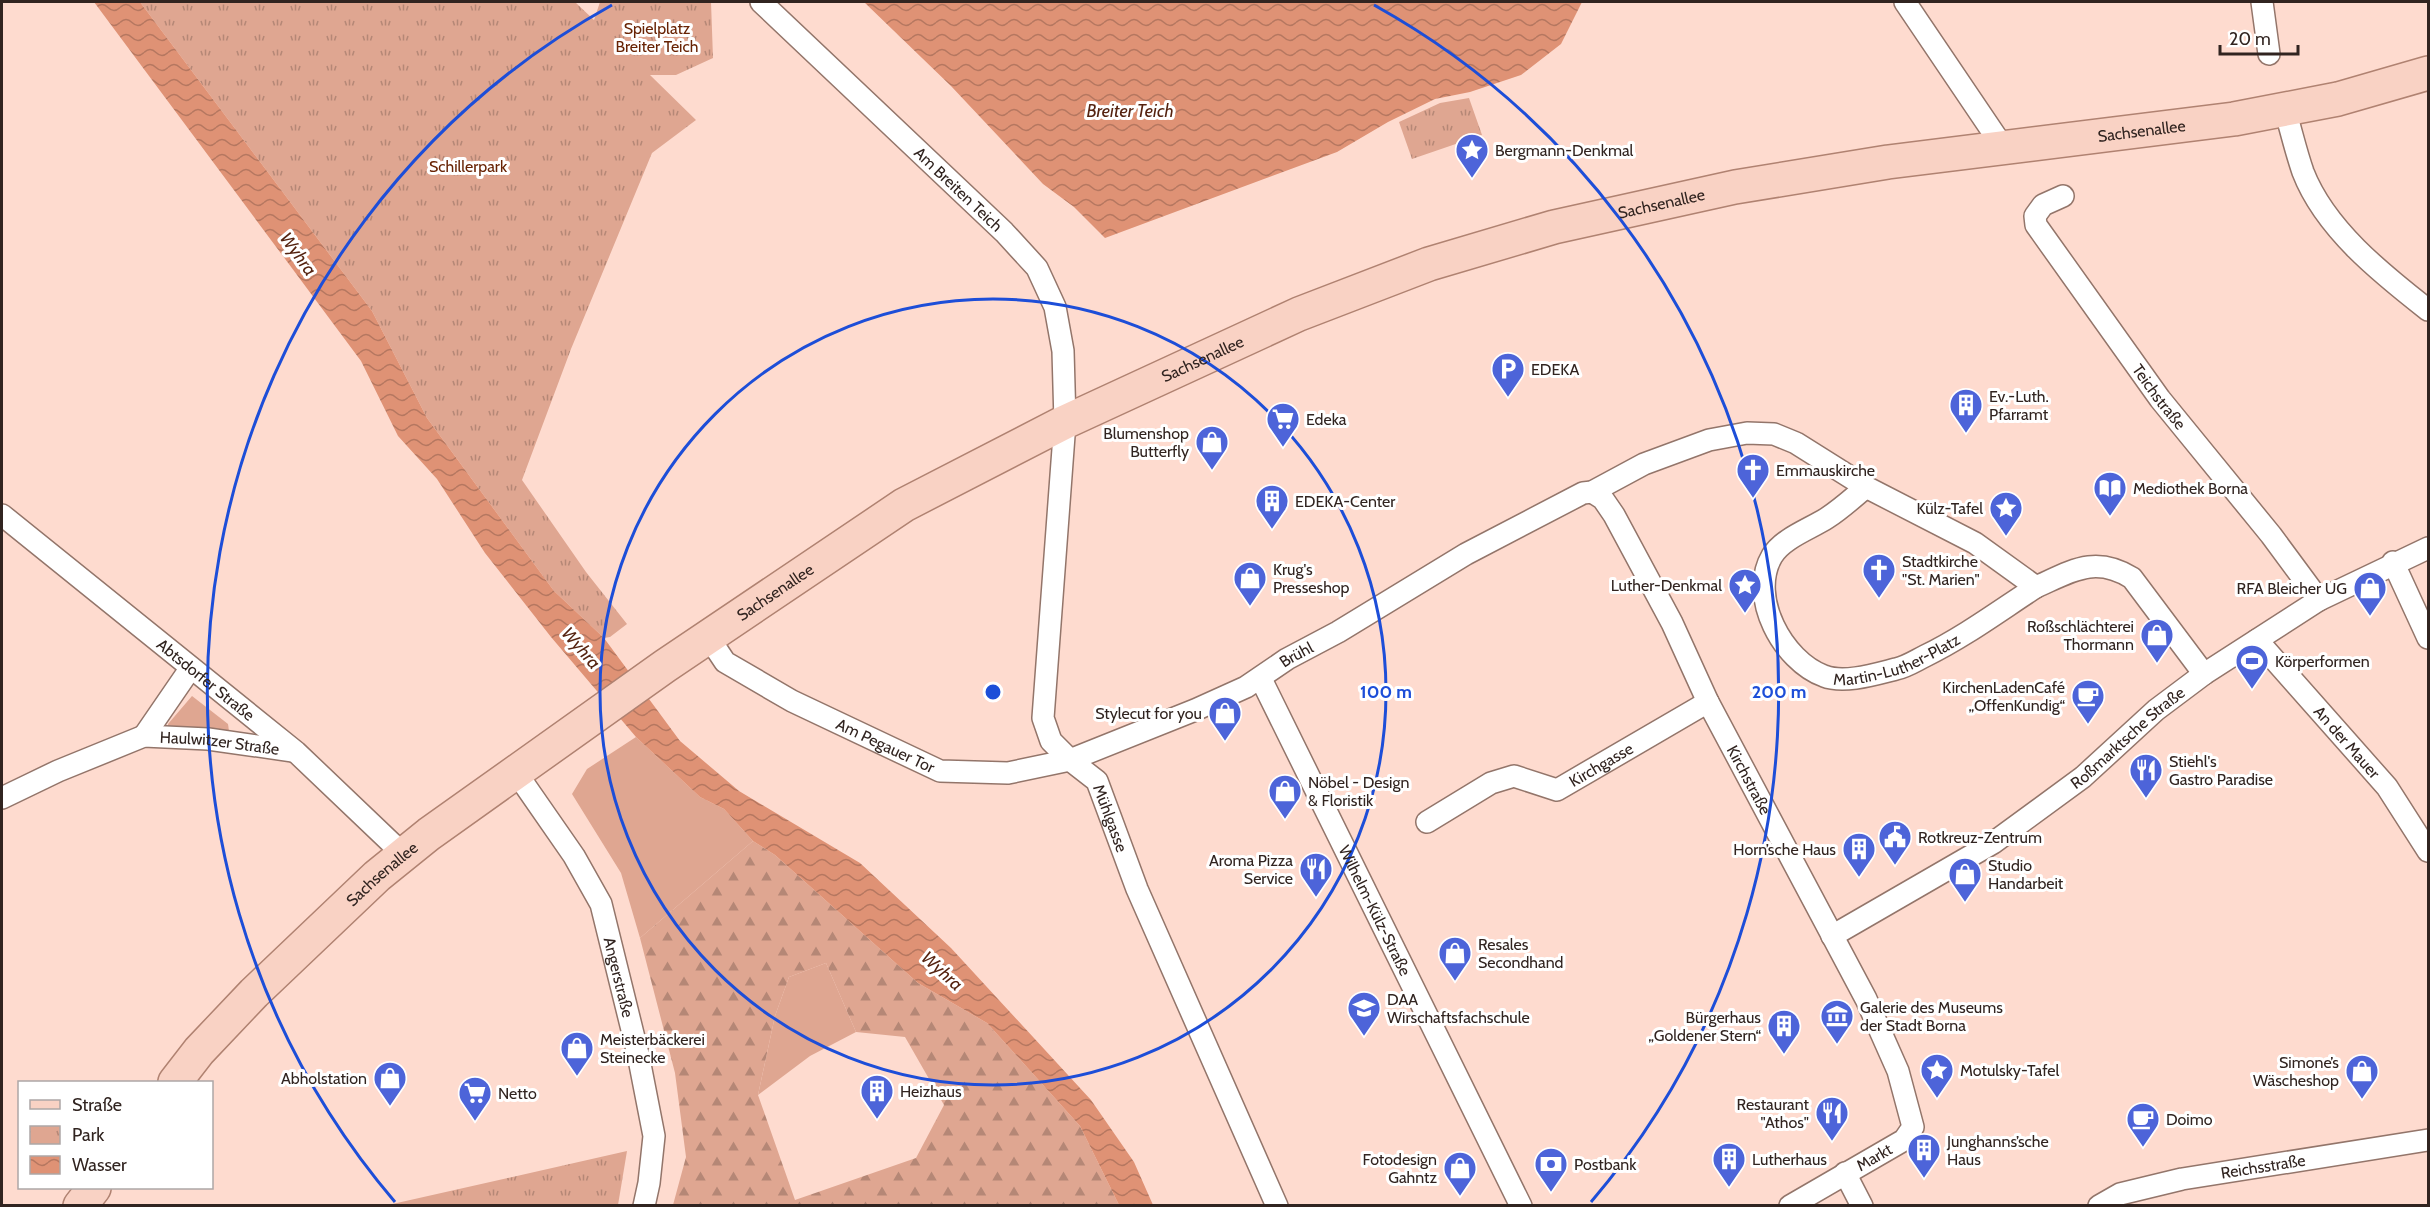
<svg xmlns="http://www.w3.org/2000/svg" width="2430" height="1207" font-family="Cabin,sans-serif">
	<style>
		.grass { fill: #dfa691 }
		.forest { fill: url(#forest-firs); fill-rule: evenodd }
		.park { fill: url(#park-tufts) }
		.water { fill: url(#water-waves) }
		.lines { fill: none; stroke-linecap: round; stroke-linejoin: round }
		.street-casing { stroke: #93756a; stroke-width: 24 }
		.primary-casing { stroke: #b08271; stroke-width: 36 }
		.street { stroke: #fff; stroke-width: 21 }
		.primary { stroke: #f9d2c4; stroke-width: 33 }
		.ring { fill: none; stroke: #1d4ed8; stroke-width: 3 }
		.labels { text-anchor: middle; stroke-width: 6; stroke-linejoin: round; paint-order: stroke }
		.park-label { font-size: 16px; fill: #682304; stroke: #fff }
		.street-label { font-size: 16px; fill: #312420; stroke: #fff }
		.poi-label { font-size: 16px; fill: #312420; stroke: #fff; text-anchor: start }
		.water-label { font-size: 18px; font-style: italic; fill: #552310; stroke: #fff }
		.centre { fill: #1d4ed8; stroke: #fff; stroke-width: 3 }
		.ring-label { font-size: 18px; text-anchor: middle; font-weight: bold; fill: #1d4ed8; stroke: #fff; stroke-width: 6; stroke-linejoin: round; paint-order: stroke }
	</style>
	<defs>
		<pattern id="forest-firs" width="22" height="20" patternUnits="userSpaceOnUse" patternTransform="scale(1.5)"><rect width="22" height="20" fill="#dfa691"/><path d="M5 1l3.5 6h-7zM16 11l3.5 6h-7z" fill="#b58776"/></pattern>
		<pattern id="park-tufts" width="24" height="20" patternUnits="userSpaceOnUse" patternTransform="scale(1.5)"><rect width="24" height="20" fill="#dfa691"/><path d="M3 7l-1-3M5 7V3M7 7l1-3M15 17l-1-3M17 17v-4M19 17l1-3" fill="none" stroke="#b58776"/></pattern>
		<pattern id="water-waves" width="16" height="10" patternUnits="userSpaceOnUse" patternTransform="scale(1.5)"><rect width="16" height="10" fill="#df9275"/><path d="M0 5q4-4 8 0t8 0" fill="none" stroke="#b57760"/></pattern>
	</defs>
	<rect width="100%" height="100%" fill="#fedbcf"/>
	<!-- grass -->
	<g class="grass">
		<polygon points="192,696 228,724 229,731 225,734 168,728 168,724"/>
		<polygon points="636,737 700,797 724,809 753,841 640,938 621,873 572,794 587,769"/>
		<polygon points="826,963 856,1032 810,1056 758,1095 775,1016 789,977"/>
	</g>
	<!-- forest -->
	<path class="forest" d="M753 841 775 855 918 983 987 1023 1080 1126 1119 1205H673L686 1157 675 1073 640 938ZM826 963 856 1032 905 1037 944 1105 916 1158 795 1200 758 1095 775 1016 789 977Z"/>
	<!-- park -->
	<g class="park">
		<polygon points="140,2 575,2 594,20 600,2 711,2 713,58 676,75 650,75 696,120 652,153 571,349 522,480 586,572 627,624 610,637 604,638 554,591 427,418 372,311"/>
		<polygon points="1469,98 1482,135 1412,159 1399,122 1440,103"/>
		<polygon points="627,1151 618,1205 388,1205"/>
	</g>
	<!-- water -->
	<g class="water">
		<polygon points="94,2 140,2 372,311 427,418 554,591 604,638 680,741 739,791 860,863 951,948 1091,1100 1134,1162 1153,1205 1119,1205 1080,1126 987,1023 918,983 775,855 753,841 724,809 700,797 636,737 551,637 485,553 437,479 398,436 361,361"/>
		<polygon points="864,2 1582,2 1561,44 1521,75 1470,92 1435,99 1388,122 1337,152 1105,238 1074,207 1043,184 951,86"/>
	</g>
	<g class="lines">
		<!-- street casing -->
		<g class="street-casing">
			<g id="street">
				<path id="s1" d="M761 2 1004 232 1037 268 1055 307 1063 351 1065 422 1043 718 1051 741 1070 760 1097 781 1137 889 1277 1206"/>
				<polyline points="1905,2 2003,147"/>
				<polyline points="2262,2 2269,54"/>
				<path d="M2285 110C2291 130 2296 152 2303 172 2325 229 2382 274 2428 310"/>
				<path id="s2" d="M2063 196 2043 205 2035 216 2036 225 2160 399 2271 535 2319 600"/>
				<path id="s3" d="M1866 487C1854 497 1841 509 1827 518 1810 529 1783 538 1772 556 1748 597 1783 661 1824 676 1844 684 1876 674 1896 669 1906 667 1915 661 1925 656 1964 637 1999 611 2036 587"/>
				<path id="s4" d="M1592 492 1603 499 1614 515 1672 623 1708 702 1866 999 1898 1071 1913 1127 1904 1140 1790 1206"/>
				<path id="s5" d="M2 515 296 752 403 854"/>
				<polyline points="2393,562 2428,638"/>
				<path id="s6" d="M709 638 725 662 792 701 940 771 1008 773 1070 760 1195 710 1246 687 1287 659 1338 632 1466 554 1583 493 1592 492 1644 464 1709 440 1747 433 1774 434 1796 443 1866 487 1975 543 2036 587C2072 571 2095 555 2132 578L2204 674"/>
				<path id="s7" d="M2257 640 2387 787 2428 851"/>
				<path id="s8" d="M1261 679 1521 1206"/>
				<polyline points="144,736 190,669"/>
				<path id="s9" d="M515 771 574 856 601 904 638 1054 654 1136 649 1183 644 1206"/>
				<path id="s10" d="M2 798 58 771 144 736 208 739 293 751"/>
				<path id="s11" d="M1427 822 1491 783 1514 776 1557 790 1708 702"/>
				<path id="s12" d="M1832 936 1993 843 2083 777 2156 710 2204 674 2319 600 2428 548"/>
				<polyline points="1845,1173 1862,1206"/>
				<path id="s13" d="M2099 1206 2120 1194 2182 1179 2428 1140"/>
			</g>
		</g>
		<!-- primary casing -->
		<g class="primary-casing">
			<g id="primary">
				<path id="s14" d="M175 1082 199 1051 254 993 377 876 429 834 665 666 904 505 1065 422 1299 314 1429 264 1554 227 1735 187 1888 162 2234 119 2338 99 2428 73"/>
				<polyline points="80,1206 94,1188"/>
			</g>
		</g>
		<!-- street -->
		<use href="#street" class="street"/>
		<!-- primary -->
		<use href="#primary" class="primary"/>
	</g>
	<!-- distance rings -->
	<g class="ring">
		<circle cx="993" cy="692" r="393"/>
		<path d="M395 1202A786 786 0 0 1 612 5M1374 5A786 786 0 0 1 1591 1202"/>
	</g>
	<!-- icons -->
	<defs>
		<g id="sight-pin" transform="scale(1.725)"><path d="M0 17L-7.5 6A9.5 9.5 0 1 1 7.5 6Z" fill="#4d64d9" stroke="#fff"/><path d="M0-6L1.8-2.2L6-1.7L2.9 1.2L3.7 5.4L0 3.3L-3.7 5.4L-2.9 1.2L-6-1.7L-1.8-2.2Z" fill="#fff"/></g>
		<g id="parking-pin" transform="scale(1.725)"><path d="M0 17L-7.5 6A9.5 9.5 0 1 1 7.5 6Z" fill="#4d64d9" stroke="#fff"/><path d="M-3.5-5.5H1a3.5 3.5 0 0 1 0 7H-1V5.5H-3.5ZM-1-3.4V-.6H.8a1.4 1.4 0 0 0 0-2.8Z" fill="#fff"/></g>
		<g id="building-pin" transform="scale(1.725)"><path d="M0 17L-7.5 6A9.5 9.5 0 1 1 7.5 6Z" fill="#4d64d9" stroke="#fff"/><path d="M-4-6H4V6H1V3H-1V6H-4ZM-2.5-4.3h1.7v1.8h-1.7ZM.8-4.3h1.7v1.8H.8ZM-2.5-1h1.7V.8h-1.7ZM.8-1h1.7V.8H.8Z" fill="#fff"/></g>
		<g id="supermarket-pin" transform="scale(1.725)"><path d="M0 17L-7.5 6A9.5 9.5 0 1 1 7.5 6Z" fill="#4d64d9" stroke="#fff"/><path d="M-6-5.5h2.5l.6 2H6L4.5 2H-2.5L-4.4-4H-6ZM-1.5 3.2a1.3 1.3 0 1 0 .1 0ZM3 3.2a1.3 1.3 0 1 0 .1 0Z" fill="#fff"/></g>
		<g id="shop-pin" transform="scale(1.725)"><path d="M0 17L-7.5 6A9.5 9.5 0 1 1 7.5 6Z" fill="#4d64d9" stroke="#fff"/><path d="M-5-2.5h2.3a2.7 3.5 0 0 1 5.4 0H5L5.5 6h-11ZM-1.5-2.5h3a1.5 2.3 0 0 0-3 0Z" fill="#fff"/></g>
		<g id="church-pin" transform="scale(1.725)"><path d="M0 17L-7.5 6A9.5 9.5 0 1 1 7.5 6Z" fill="#4d64d9" stroke="#fff"/><path d="M-1.2-6h2.4v3.5h3.3v2.4h-3.3V6h-2.4V-.1h-3.3v-2.4h3.3Z" fill="#fff"/></g>
		<g id="library-pin" transform="scale(1.725)"><path d="M0 17L-7.5 6A9.5 9.5 0 1 1 7.5 6Z" fill="#4d64d9" stroke="#fff"/><path d="M-6-4Q-3-5.5-.7-3.5V5Q-3 3-6 4ZM6-4Q3-5.5 .7-3.5V5Q3 3 6 4Z" fill="#fff"/></g>
		<g id="stadium-pin" transform="scale(1.725)"><path d="M0 17L-7.5 6A9.5 9.5 0 1 1 7.5 6Z" fill="#4d64d9" stroke="#fff"/><path d="M0-5a6.5 5 0 1 0 0 10a6.5 5 0 1 0 0-10ZM-3.5-1.8h7v3.6h-7Z" fill="#fff"/></g>
		<g id="cafe-pin" transform="scale(1.725)"><path d="M0 17L-7.5 6A9.5 9.5 0 1 1 7.5 6Z" fill="#4d64d9" stroke="#fff"/><path d="M-5.5-4.5H6V0H3Q3 3.5 0 3.5H-2.5Q-5.5 3.5-5.5 0ZM3-3.2v2h1.7v-2ZM-6 4.5H4V6H-6Z" fill="#fff"/></g>
		<g id="restaurant-pin" transform="scale(1.725)"><path d="M0 17L-7.5 6A9.5 9.5 0 1 1 7.5 6Z" fill="#4d64d9" stroke="#fff"/><path d="M-5-6h1v4h1v-4h1v4h1v-4h1v5L-1.5 .5V6h-2V.5L-5-1ZM5-6V6H3V1.5H1.5Q1.5-4 5-6Z" fill="#fff"/></g>
		<g id="civic-pin" transform="scale(1.725)"><path d="M0 17L-7.5 6A9.5 9.5 0 1 1 7.5 6Z" fill="#4d64d9" stroke="#fff"/><path d="M-.6-6.5H3V-4.5H.6V-3L4-1V1h2V6H-6V1h2V-1L-.6-3ZM-1.2 2.5V6h2.4V2.5Z" fill="#fff"/></g>
		<g id="school-pin" transform="scale(1.725)"><path d="M0 17L-7.5 6A9.5 9.5 0 1 1 7.5 6Z" fill="#4d64d9" stroke="#fff"/><path d="M0-5L7-2L0 1L-7-2ZM-4 1L0 2.5L4 1V4Q0 6-4 4Z" fill="#fff"/></g>
		<g id="museum-pin" transform="scale(1.725)"><path d="M0 17L-7.5 6A9.5 9.5 0 1 1 7.5 6Z" fill="#4d64d9" stroke="#fff"/><path d="M0-6L6-3V-2H-6V-3ZM-5-1h2V3h-2ZM-1-1h2V3h-2ZM3-1h2V3H3ZM-6 4H6V6H-6Z" fill="#fff"/></g>
		<g id="bank-pin" transform="scale(1.725)"><path d="M0 17L-7.5 6A9.5 9.5 0 1 1 7.5 6Z" fill="#4d64d9" stroke="#fff"/><path d="M-6-4H6V4H-6ZM0-2.3a2.3 2.3 0 1 0 0 4.6a2.3 2.3 0 1 0 0-4.6Z" fill="#fff"/></g>
	</defs>
	<g fill-rule="evenodd">
		<use href="#sight-pin" x="1472" y="150"/>
		<use href="#parking-pin" x="1508" y="369"/>
		<use href="#building-pin" x="1966" y="405"/>
		<use href="#supermarket-pin" x="1283" y="419"/>
		<use href="#shop-pin" x="1212" y="442"/>
		<use href="#church-pin" x="1753" y="470"/>
		<use href="#library-pin" x="2110" y="488"/>
		<use href="#building-pin" x="1272" y="501"/>
		<use href="#sight-pin" x="2006" y="508"/>
		<use href="#church-pin" x="1879" y="570"/>
		<use href="#shop-pin" x="1250" y="578"/>
		<use href="#sight-pin" x="1745" y="585"/>
		<use href="#shop-pin" x="2370" y="588"/>
		<use href="#shop-pin" x="2157" y="635"/>
		<use href="#stadium-pin" x="2252" y="661"/>
		<use href="#cafe-pin" x="2088" y="696"/>
		<use href="#shop-pin" x="1225" y="713"/>
		<use href="#restaurant-pin" x="2146" y="770"/>
		<use href="#shop-pin" x="1285" y="791"/>
		<use href="#civic-pin" x="1895" y="837"/>
		<use href="#building-pin" x="1859" y="849"/>
		<use href="#restaurant-pin" x="1316" y="869"/>
		<use href="#shop-pin" x="1965" y="874"/>
		<use href="#shop-pin" x="1455" y="953"/>
		<use href="#school-pin" x="1364" y="1008"/>
		<use href="#museum-pin" x="1837" y="1016"/>
		<use href="#building-pin" x="1784" y="1026"/>
		<use href="#shop-pin" x="577" y="1048"/>
		<use href="#sight-pin" x="1937" y="1070"/>
		<use href="#shop-pin" x="2362" y="1071"/>
		<use href="#shop-pin" x="390" y="1078"/>
		<use href="#building-pin" x="877" y="1091"/>
		<use href="#supermarket-pin" x="475" y="1093"/>
		<use href="#restaurant-pin" x="1832" y="1113"/>
		<use href="#cafe-pin" x="2143" y="1119"/>
		<use href="#building-pin" x="1924" y="1150"/>
		<use href="#building-pin" x="1729" y="1159"/>
		<use href="#bank-pin" x="1551" y="1164"/>
		<use href="#shop-pin" x="1460" y="1168"/>
	</g>
	<g class="labels">
		<!-- park labels -->
		<g class="park-label">
			<text x="657" y="34">Spielplatz<tspan x="657" dy="18">Breiter Teich</tspan></text>
			<text x="468" y="172">Schillerpark</text>
		</g>
		<!-- street labels -->
		<g class="street-label">
			<text dy="6" stroke="none"><textPath href="#s14" startOffset="2238">Sachsenallee</textPath></text>
			<text dy="6" stroke="none"><textPath href="#s1" startOffset="272">Am Breiten Teich</textPath></text>
			<text dy="6" stroke="none"><textPath href="#s14" startOffset="1752">Sachsenallee</textPath></text>
			<text dy="6" stroke="none"><textPath href="#s14" startOffset="1266">Sachsenallee</textPath></text>
			<text dy="6" stroke="none"><textPath href="#s2" startOffset="256">Teichstraße</textPath></text>
			<text dy="6" stroke="none"><textPath href="#s14" startOffset="778">Sachsenallee</textPath></text>
			<text dy="6" stroke="none"><textPath href="#s6" startOffset="652">Brühl</textPath></text>
			<text dy="6" stroke="none"><textPath href="#s3" startOffset="339">Martin-Luther-Platz</textPath></text>
			<text dy="6" stroke="none"><textPath href="#s5" startOffset="262">Abtsdorfer Straße</textPath></text>
			<text dy="6" stroke="none"><textPath href="#s12" startOffset="357">Roßmarktsche Straße</textPath></text>
			<text dy="6" stroke="none"><textPath href="#s7" startOffset="136">An der Mauer</textPath></text>
			<text dy="6" stroke="none"><textPath href="#s10" startOffset="231">Haulwitzer Straße</textPath></text>
			<text dy="6" stroke="none"><textPath href="#s6" startOffset="210">Am Pegauer Tor</textPath></text>
			<text dy="6" stroke="none"><textPath href="#s11" startOffset="195">Kirchgasse</textPath></text>
			<text dy="6" stroke="none"><textPath href="#s4" startOffset="330">Kirchstraße</textPath></text>
			<text dy="6" stroke="none"><textPath href="#s1" startOffset="964">Mühlgasse</textPath></text>
			<text dy="6" stroke="none"><textPath href="#s14" startOffset="294">Sachsenallee</textPath></text>
			<text dy="6" stroke="none"><textPath href="#s8" startOffset="258">Wilhelm-Külz-Straße</textPath></text>
			<text dy="6" stroke="none"><textPath href="#s9" startOffset="234">Angerstraße</textPath></text>
			<text transform="translate(1874 1157) rotate(-30)" y="6">Markt</text>
			<text dy="6" stroke="none"><textPath href="#s13" startOffset="170">Reichsstraße</textPath></text>
		</g>
		<!-- poi labels -->
		<g class="poi-label">
			<text x="1495" y="156">Bergmann-Denkmal</text>
			<text x="1531" y="375">EDEKA</text>
			<text x="1989" y="402">Ev.-Luth.<tspan x="1989" dy="18">Pfarramt</tspan></text>
			<text x="1306" y="425">Edeka</text>
			<text x="1189" y="439" text-anchor="end">Blumenshop<tspan x="1189" dy="18">Butterfly</tspan></text>
			<text x="1776" y="476">Emmauskirche</text>
			<text x="2133" y="494">Mediothek Borna</text>
			<text x="1295" y="507">EDEKA-Center</text>
			<text x="1983" y="514" text-anchor="end">Külz-Tafel</text>
			<text x="1902" y="567">Stadtkirche<tspan x="1902" dy="18">"St. Marien"</tspan></text>
			<text x="1273" y="575">Krug's<tspan x="1273" dy="18">Presseshop</tspan></text>
			<text x="1722" y="591" text-anchor="end">Luther-Denkmal</text>
			<text x="2347" y="594" text-anchor="end">RFA Bleicher UG</text>
			<text x="2134" y="632" text-anchor="end">Roßschlächterei<tspan x="2134" dy="18">Thormann</tspan></text>
			<text x="2275" y="667">Körperformen</text>
			<text x="2065" y="693" text-anchor="end">KirchenLadenCafé<tspan x="2065" dy="18">„OffenKundig“</tspan></text>
			<text x="1202" y="719" text-anchor="end">Stylecut for you</text>
			<text x="2169" y="767">Stiehl's<tspan x="2169" dy="18">Gastro Paradise</tspan></text>
			<text x="1308" y="788">Nöbel - Design<tspan x="1308" dy="18">&amp; Floristik</tspan></text>
			<text x="1918" y="843">Rotkreuz-Zentrum</text>
			<text x="1836" y="855" text-anchor="end">Horn’sche Haus</text>
			<text x="1293" y="866" text-anchor="end">Aroma Pizza<tspan x="1293" dy="18">Service</tspan></text>
			<text x="1988" y="871">Studio<tspan x="1988" dy="18">Handarbeit</tspan></text>
			<text x="1478" y="950">Resales<tspan x="1478" dy="18">Secondhand</tspan></text>
			<text x="1387" y="1005">DAA<tspan x="1387" dy="18">Wirschaftsfachschule</tspan></text>
			<text x="1860" y="1013">Galerie des Museums<tspan x="1860" dy="18">der Stadt Borna</tspan></text>
			<text x="1761" y="1023" text-anchor="end">Bürgerhaus<tspan x="1761" dy="18">„Goldener Stern“</tspan></text>
			<text x="600" y="1045">Meisterbäckerei<tspan x="600" dy="18">Steinecke</tspan></text>
			<text x="2339" y="1068" text-anchor="end">Simone’s<tspan x="2339" dy="18">Wäscheshop</tspan></text>
			<text x="1960" y="1076">Motulsky-Tafel</text>
			<text x="367" y="1084" text-anchor="end">Abholstation</text>
			<text x="900" y="1097">Heizhaus</text>
			<text x="498" y="1099">Netto</text>
			<text x="1809" y="1110" text-anchor="end">Restaurant<tspan x="1809" dy="18">"Athos"</tspan></text>
			<text x="2166" y="1125">Doimo</text>
			<text x="1947" y="1147">Junghanns’sche<tspan x="1947" dy="18">Haus</tspan></text>
			<text x="1437" y="1165" text-anchor="end">Fotodesign<tspan x="1437" dy="18">Gahntz</tspan></text>
			<text x="1752" y="1165">Lutherhaus</text>
			<text x="1574" y="1170">Postbank</text>
		</g>
		<!-- water labels -->
		<g class="water-label">
			<text x="1130" y="117">Breiter Teich</text>
			<text transform="translate(298 254) rotate(54)" y="6">Wyhra</text>
			<text transform="translate(581 648) rotate(49)" y="6">Wyhra</text>
			<text transform="translate(942 971) rotate(42)" y="6">Wyhra</text>
		</g>
	</g>
	<circle cx="993" cy="692" r="9" class="centre"/>
	<g class="ring-label">
		<text x="1386" y="698">100 m</text>
		<text x="1779" y="698">200 m</text>
	</g>
	<!-- border -->
	<rect width="2430" height="1207" fill="none" stroke="#312420" stroke-width="6"/>
	<!-- legend -->
	<rect x="18" y="1081" width="195" height="108" fill="#ffffff" stroke="#ada7a6" stroke-width="1.5"/>
	<rect x="30" y="1100" width="30" height="9" fill="#f9d2c4" stroke="#ada7a6" stroke-width="1.5"/>
	<text x="72" y="1111" font-size="18" fill="#312420">Straße</text>
	<rect x="30" y="1126" width="30" height="18" fill="url(#park-tufts)" stroke="#ada7a6" stroke-width="1.5"/>
	<text x="72" y="1141" font-size="18" fill="#312420">Park</text>
	<rect x="30" y="1156" width="30" height="18" fill="url(#water-waves)" stroke="#ada7a6" stroke-width="1.5"/>
	<text x="72" y="1171" font-size="18" fill="#312420">Wasser</text>
	<!-- scale -->
	<path d="M2220 45v9h78v-9" fill="none" stroke="#312420" stroke-width="3"/>
	<text x="2229" y="45" font-size="18" fill="#312420" stroke="#ffffff" stroke-width="4.5" paint-order="stroke">20 m</text>
</svg>
